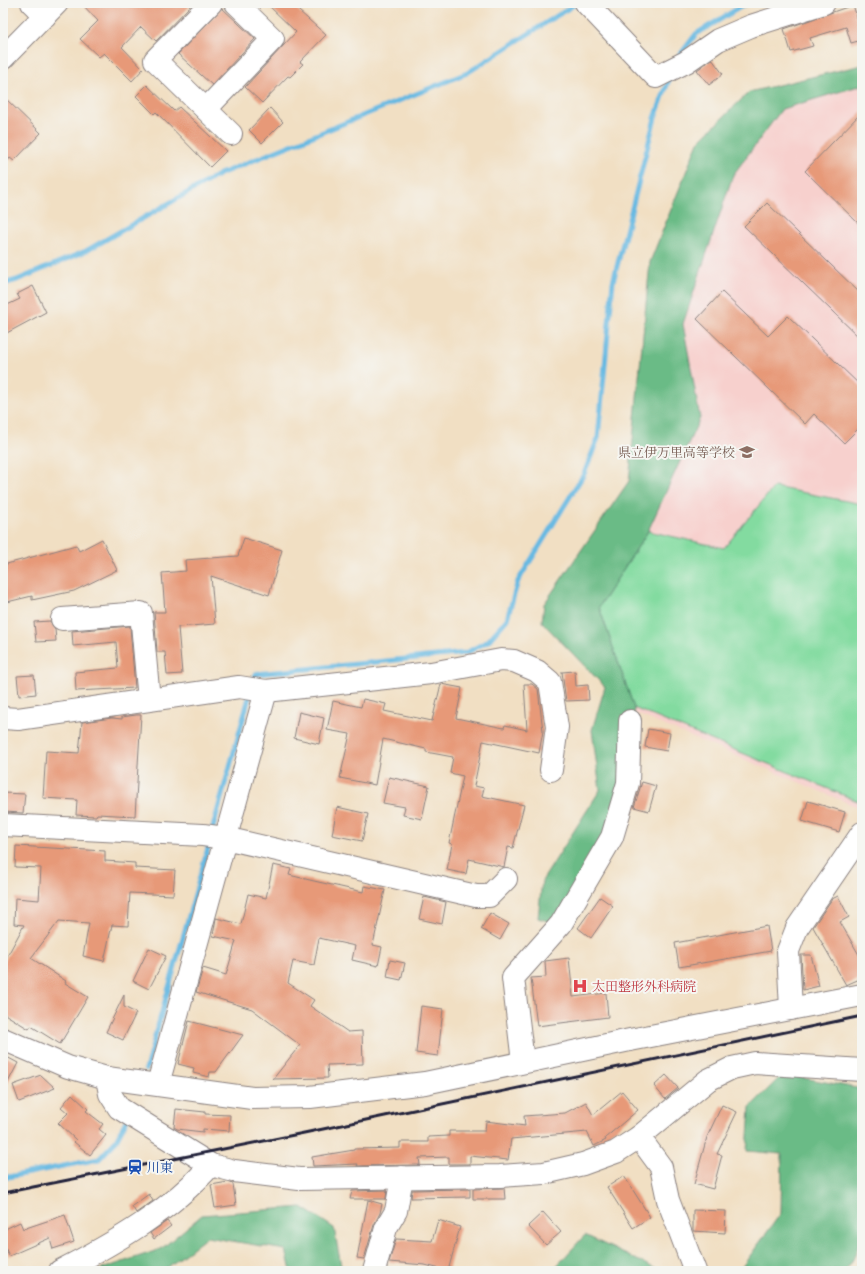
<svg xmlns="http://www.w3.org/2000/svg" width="865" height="1274" font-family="Cardo,'Noto Serif JP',serif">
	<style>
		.built { fill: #f7d0cd }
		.green { fill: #83dba0; stroke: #527e6e }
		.forest { fill: #6abb86; stroke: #466e60 }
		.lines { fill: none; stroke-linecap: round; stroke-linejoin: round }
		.stream { stroke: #67b9e2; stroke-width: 5 }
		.building { fill: #e79978 }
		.minor-casing { stroke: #8a807f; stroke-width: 24 }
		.minor { stroke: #fff; stroke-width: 22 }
		.rail { stroke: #22223b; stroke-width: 3 }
		.labels { text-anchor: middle; stroke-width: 4; stroke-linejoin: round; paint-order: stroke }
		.education-label { font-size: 13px; fill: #785e54; stroke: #f6f6f2; text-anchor: end }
		.health-label { font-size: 13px; fill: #be3a42; stroke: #f6f6f2; text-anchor: start }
		.transit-label { font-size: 13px; fill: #164399; stroke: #f6f6f2; text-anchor: start }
	</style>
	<rect width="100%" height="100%" fill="#f6f6f2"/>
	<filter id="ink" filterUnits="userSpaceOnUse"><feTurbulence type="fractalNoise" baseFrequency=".025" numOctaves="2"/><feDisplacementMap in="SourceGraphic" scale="8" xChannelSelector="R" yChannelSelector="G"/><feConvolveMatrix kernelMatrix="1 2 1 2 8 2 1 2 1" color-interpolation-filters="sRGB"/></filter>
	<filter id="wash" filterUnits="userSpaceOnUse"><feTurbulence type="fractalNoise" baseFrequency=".012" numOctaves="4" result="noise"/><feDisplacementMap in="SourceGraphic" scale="16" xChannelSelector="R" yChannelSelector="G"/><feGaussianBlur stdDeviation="0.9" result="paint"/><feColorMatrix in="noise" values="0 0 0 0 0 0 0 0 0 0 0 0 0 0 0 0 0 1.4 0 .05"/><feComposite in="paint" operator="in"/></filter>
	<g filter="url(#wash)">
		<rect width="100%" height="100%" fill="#f1dfc3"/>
		<!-- built -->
		<polygon class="built" points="862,65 862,809 630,711 544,604 629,481 650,262 698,142 749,92"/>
		<!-- green -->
		<polygon class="green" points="774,487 862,504 862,799 860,802 634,708 599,607 648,531 724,548"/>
		<!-- forest -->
		<g class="forest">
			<polygon points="862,65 862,85 782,109 733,175 683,324 700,418 648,531 599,607 634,708 634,787 568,928 538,918 542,881 600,790 592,730 605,687 542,622 544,604 629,481 650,262 698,142 749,92"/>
			<path d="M783 1074 862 1089V1171L859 1176C865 1200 865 1254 844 1271H739L781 1213 782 1154 747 1151 750 1107Z"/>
			<polygon points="302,1207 334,1228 342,1271 291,1271 286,1250 207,1237 163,1271 96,1271 161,1249 202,1215"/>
			<polygon points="585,1235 658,1270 659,1271 552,1271"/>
		</g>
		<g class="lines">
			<!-- stream -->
			<g class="stream">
				<polyline points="680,55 696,34 747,3"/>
				<polyline points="3,284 17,280 86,251 220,174 467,73 577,3"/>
				<polyline points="253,685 256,674 466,653 488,641 507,619 518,581 584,474 598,438 613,282 655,118 670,77"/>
				<polyline points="212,831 250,694"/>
				<polyline points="146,1069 210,841"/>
				<polyline points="3,1178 99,1159 115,1142 127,1119"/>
			</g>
		</g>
		<g id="blocks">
			<!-- building -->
			<g class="building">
				<polygon points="81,3 193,3 156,41 141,27 122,47 143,69 132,81 104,53 99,57 80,39 98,21"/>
				<polygon points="266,3 290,3 326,35 300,62 303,64 290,77 288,76 262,103 245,87 296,32"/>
				<polygon points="853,5 862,32 862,40 851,43 846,27 810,38 813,46 791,52 784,29"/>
				<polygon points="222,8 255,39 212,85 178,54"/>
				<polygon points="712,59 723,74 709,85 697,70"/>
				<polygon points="147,85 174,111 179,107 226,151 210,167 156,112 154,114 136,96"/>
				<polygon points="3,96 41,133 14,161 10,158 3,166"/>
				<polygon points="270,108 283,122 262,143 249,130"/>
				<polygon points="862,112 862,227 805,171"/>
				<polygon points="767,203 862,295 862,340 744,226"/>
				<polygon points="33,286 46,312 3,335 3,307 20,299 17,294"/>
				<polygon points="722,292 768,336 788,316 862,387 862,425 844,443 814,414 805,424 697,319"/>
				<polygon points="244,538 282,550 269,595 211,576 215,624 178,627 182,674 167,675 165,652 157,652 154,612 165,612 162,573 186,571 185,560 238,556"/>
				<polygon points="102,539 117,570 74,591 32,600 32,596 3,603 3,565 76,545 79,551"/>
				<polygon points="50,621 55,629 56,641 36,642 34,622"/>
				<polygon points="130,626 135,688 76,691 75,672 118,668 116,642 73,646 72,631"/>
				<polygon points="575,671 576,686 588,685 589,700 566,701 562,672"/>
				<polygon points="34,675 36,694 19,696 17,676"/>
				<polygon points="441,684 462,688 456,718 504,728 505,725 527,730 524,684 532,684 538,689 543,731 539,753 483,741 474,786 484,788 482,796 524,805 513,848 508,847 504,867 469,859 466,874 447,870 452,844 449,843 463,776 450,773 453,757 426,752 426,749 383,739 375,785 340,778 350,734 327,730 333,701 361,707 363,699 386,704 384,711 432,721"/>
				<polygon points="299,712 324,718 319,744 294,738"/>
				<polygon points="136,715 141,715 135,816 97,814 96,816 76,815 77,800 43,798 46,751 79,753 82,722 112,718 122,719 122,717"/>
				<polygon points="648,729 670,733 667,751 645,747"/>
				<polygon points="389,777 429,786 422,819 403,815 405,807 383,803"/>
				<polygon points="642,782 656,786 649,811 634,807"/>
				<polygon points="3,793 25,794 23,813 3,812"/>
				<polygon points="808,801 845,812 839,832 802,821"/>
				<polygon points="337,807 368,814 362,841 332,835"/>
				<polygon points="16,846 105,851 105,861 135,863 135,868 175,870 173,895 130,893 128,926 112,925 104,961 83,956 89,923 59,921 31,958 66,981 65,983 88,997 60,1044 31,1026 29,1029 3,1013 3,964 24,925 14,924 15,898 39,900 41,868 15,867"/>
				<polygon points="273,865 291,869 289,875 314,881 363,892 364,886 385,890 373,945 382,947 378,966 352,960 355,946 319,938 314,965 293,961 288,983 314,1000 310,1006 348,1032 362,1031 363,1064 327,1065 328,1078 273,1079 300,1045 252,1009 196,992 203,968 226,975 236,941 213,936 216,918 241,924 248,894 266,898"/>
				<polygon points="838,896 849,917 840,922 862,960 862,978 846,985 813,927 832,899"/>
				<polygon points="424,897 446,902 442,924 419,919"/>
				<polygon points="600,897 613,906 591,938 578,928"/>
				<polygon points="490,913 509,924 500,940 481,929"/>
				<polygon points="767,926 771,951 679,967 675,943"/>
				<polygon points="149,948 166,956 149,989 133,981"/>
				<polygon points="801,955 811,955 819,986 803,990"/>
				<polygon points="569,958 573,997 606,993 608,1017 537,1026 531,978 546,977 545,961"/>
				<polygon points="390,960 405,963 401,980 387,977"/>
				<polygon points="124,995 124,1007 136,1013 123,1040 106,1032"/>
				<polygon points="421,1006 443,1009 438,1056 416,1053"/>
				<polygon points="189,1021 243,1035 216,1072 210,1072 209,1077 193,1073 194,1068 178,1064"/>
				<polygon points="3,1055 18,1063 3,1092"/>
				<polygon points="41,1075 55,1088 19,1102 13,1085"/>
				<polygon points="666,1075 678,1088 665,1099 654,1086"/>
				<polygon points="622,1091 638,1110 605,1138 606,1140 594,1146 587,1132 511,1139 508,1160 470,1156 470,1164 449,1164 449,1157 419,1158 420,1165 357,1166 358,1164 313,1166 312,1157 354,1150 354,1149 400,1148 400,1142 428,1142 428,1137 449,1136 449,1131 485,1131 486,1121 525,1126 524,1116 565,1113 586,1102 593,1115"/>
				<polygon points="72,1094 88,1109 86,1111 103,1124 99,1129 106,1135 90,1155 74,1142 76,1140 58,1123 68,1113 61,1107"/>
				<polygon points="722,1105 737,1112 717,1154 722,1155 713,1189 694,1184 707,1137"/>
				<polygon points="176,1109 205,1112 205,1114 230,1115 229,1131 203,1129 203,1132 177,1129 174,1127"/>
				<polygon points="624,1176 650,1217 633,1228 607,1187"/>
				<polygon points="228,1182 233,1184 236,1205 215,1208 211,1185"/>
				<polygon points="504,1188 505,1199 473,1199 473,1189"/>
				<polygon points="470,1189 470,1197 411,1198 412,1190"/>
				<polygon points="387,1190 386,1199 350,1199 352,1191"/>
				<polygon points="149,1194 153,1201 136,1213 132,1206"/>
				<polygon points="368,1200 382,1204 380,1213 374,1225 364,1259 357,1258"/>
				<polygon points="693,1210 726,1211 725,1233 693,1231"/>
				<polygon points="543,1212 561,1232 546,1245 528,1226"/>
				<polygon points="65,1215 74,1242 53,1249 50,1238 9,1256 3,1243 3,1230 20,1222 23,1229"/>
				<polygon points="438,1220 460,1227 448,1271 425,1265 389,1262 396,1239 432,1241"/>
				<polygon points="167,1221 171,1226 154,1239 150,1233"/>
			</g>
		</g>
	</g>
	<g filter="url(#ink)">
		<use href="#blocks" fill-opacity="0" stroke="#8a807f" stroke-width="1"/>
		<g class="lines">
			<!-- minor casing -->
			<g class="minor-casing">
				<g id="minor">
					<polyline points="32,3 45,16"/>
					<polyline points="211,3 155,60 231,134"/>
					<polyline points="586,3 656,77 686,62 718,40 751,26 824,3"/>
					<polyline points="3,58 57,3"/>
					<polyline points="206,109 273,39 236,3"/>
					<polyline points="62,619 141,613 149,700"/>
					<polyline points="3,718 18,719 239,687 266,691 431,673 501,660 514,661 537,671 550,682 557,727 551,770"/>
					<polyline points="3,825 203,835 225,838 476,896 489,896 506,879"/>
					<polyline points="791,1009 788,951 797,928 862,833"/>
					<polyline points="3,1039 68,1067 107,1078 252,1098 310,1097 425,1083 630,1040 862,995"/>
					<polyline points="523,1062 513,978 561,924 612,837 628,783 630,721"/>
					<polyline points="107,1078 110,1094 119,1108 211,1165 234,1171 299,1179 500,1176 544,1173 583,1164 616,1152 639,1137 708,1080 732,1068 755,1063 862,1070"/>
					<polyline points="158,1084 266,691"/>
					<polyline points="639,1137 661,1167 668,1200 695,1271"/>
					<path d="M60 1271C115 1243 170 1211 211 1165"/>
					<polyline points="374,1271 386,1228 396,1211 402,1177"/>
				</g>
			</g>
			<!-- minor -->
			<use href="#minor" class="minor"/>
			<!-- rail -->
			<polyline class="rail" points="3,1193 304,1133 862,1016"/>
		</g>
	</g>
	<!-- icons -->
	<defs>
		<g id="school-bare" transform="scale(1.2)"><path d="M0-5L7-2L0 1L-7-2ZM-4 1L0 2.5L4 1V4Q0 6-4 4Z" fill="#8d6e63" stroke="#f6f6f2" stroke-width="2.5" paint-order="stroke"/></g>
		<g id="hospital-bare" transform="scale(1.2)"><path d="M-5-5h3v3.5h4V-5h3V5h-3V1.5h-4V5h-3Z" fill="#e0444e" stroke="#f6f6f2" stroke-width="2.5" paint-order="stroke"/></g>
		<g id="station-bare" transform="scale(1.2)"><path d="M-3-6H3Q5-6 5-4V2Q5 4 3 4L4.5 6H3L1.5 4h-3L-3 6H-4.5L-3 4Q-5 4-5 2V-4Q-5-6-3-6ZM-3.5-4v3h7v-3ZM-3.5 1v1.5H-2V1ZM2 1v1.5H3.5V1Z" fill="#1a4fb4" stroke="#f6f6f2" stroke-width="2.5" paint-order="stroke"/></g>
	</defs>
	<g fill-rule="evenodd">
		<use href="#school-bare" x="747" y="452"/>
		<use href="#hospital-bare" x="580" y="986"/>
		<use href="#station-bare" x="135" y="1167"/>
	</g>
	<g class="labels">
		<!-- education labels -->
		<g class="education-label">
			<text x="735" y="457">県立伊万里高等学校</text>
		</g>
		<!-- health labels -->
		<g class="health-label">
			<text x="592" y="991">太田整形外科病院</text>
		</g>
		<!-- transit labels -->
		<g class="transit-label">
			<text x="147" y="1172">川東</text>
		</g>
	</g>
	<!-- margin -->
	<rect width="865" height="1274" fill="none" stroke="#f6f6f2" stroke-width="16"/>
</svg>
